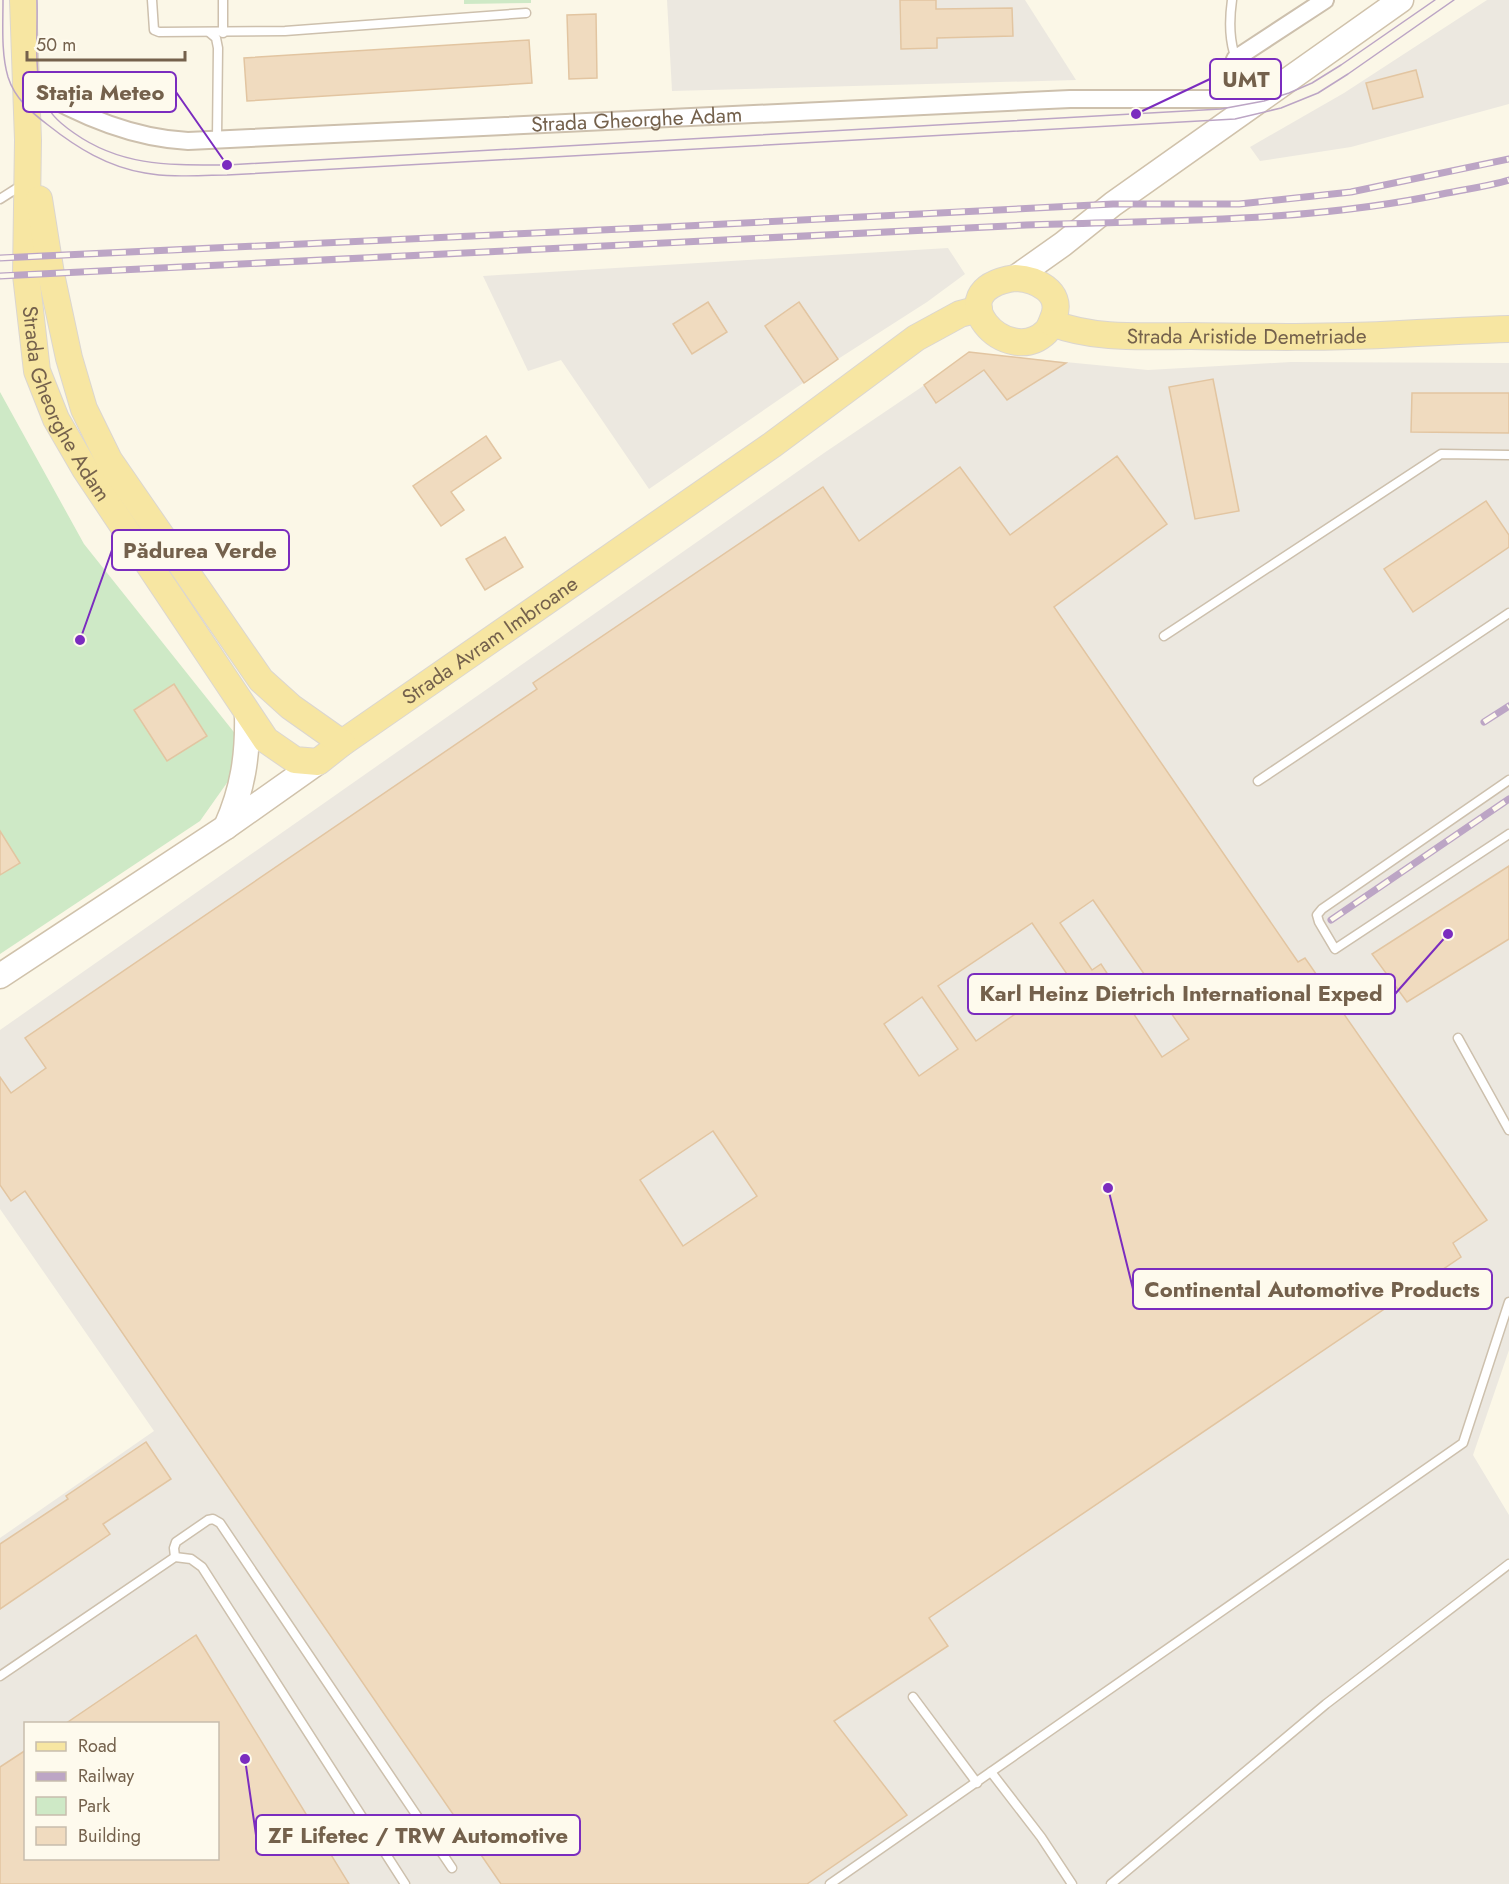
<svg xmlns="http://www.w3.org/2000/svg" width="1509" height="1884" font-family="Jost,sans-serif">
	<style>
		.industrial { fill: #ece8e0; fill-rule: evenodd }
		.green { fill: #cee9c6 }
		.building { fill: #f0dbbf; stroke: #e2c5a1; stroke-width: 1.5; fill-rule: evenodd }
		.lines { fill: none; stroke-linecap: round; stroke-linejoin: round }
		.lane-casing { stroke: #cdc0ad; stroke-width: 11 }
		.street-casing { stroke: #cdc0ad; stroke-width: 20 }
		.secondary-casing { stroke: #d0c2ab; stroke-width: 27 }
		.primary-casing { stroke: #dbd6d0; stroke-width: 28 }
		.lane { stroke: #fff; stroke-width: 8 }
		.street { stroke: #fff; stroke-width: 16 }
		.secondary { stroke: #fff; stroke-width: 24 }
		.primary { stroke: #f7e6a2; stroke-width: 26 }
		.tram { stroke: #bca5c5; stroke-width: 1.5 }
		.rail-casing { stroke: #bca5c5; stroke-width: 7 }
		.rail { stroke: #fefaed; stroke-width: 4.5; stroke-dasharray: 14; stroke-linecap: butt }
		.labels { text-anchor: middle; stroke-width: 6; stroke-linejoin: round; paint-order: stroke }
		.street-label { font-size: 21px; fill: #74614c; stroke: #fefaed }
		.leader { fill: none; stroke: #7b2cbf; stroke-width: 2 }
		.callout-dot { fill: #7b2cbf; stroke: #fefaed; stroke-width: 2 }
		.callout { fill: #fefaed; stroke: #7b2cbf; stroke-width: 2 }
		.callout-label { font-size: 22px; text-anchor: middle; font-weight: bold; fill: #74614c }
	</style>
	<rect width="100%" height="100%" fill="#fbf7e7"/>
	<!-- industrial -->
	<g class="industrial">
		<polygon points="667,0 1025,0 1076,80 672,91"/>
		<polygon points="1487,0 1509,0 1509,104 1351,147 1260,161 1250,147 1344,93"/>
		<polygon points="948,248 965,274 927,302 838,359 649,489 561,360 528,371 483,276"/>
		<path d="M972 353 1148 370 1291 362 1509 363V1350L1473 1455 1509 1515V1884H0V1538L154 1431 0 1209V1030L824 453ZM26 1724H218V1858H26Z"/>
	</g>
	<!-- green -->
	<g class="green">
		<polygon points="464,0 531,0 531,3 464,4"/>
		<polygon points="0,392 84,544 237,736 236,770 200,821 0,954"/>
	</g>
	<!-- building -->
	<g class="building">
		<polygon points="900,0 936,0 936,9 1012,8 1013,36 937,38 937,48 901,49"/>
		<polygon points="596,14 597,78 569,79 567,15"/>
		<polygon points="529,40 532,83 247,101 244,58"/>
		<polygon points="1416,70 1423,97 1373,109 1366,83"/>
		<polygon points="708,302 727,332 692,354 673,324"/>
		<polygon points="799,302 838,359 804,383 765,326"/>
		<polygon points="969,352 1004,356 1066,363 1007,400 984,370 936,403 924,385"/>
		<polygon points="1213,379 1239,511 1195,519 1169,387"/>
		<polygon points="1412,393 1509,393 1509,433 1411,432"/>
		<polygon points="486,436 501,458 451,492 464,510 441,526 413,486"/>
		<path d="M1117 456 1167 524 1054 607 1298 962 1305 958 1487 1220 1453 1243 1461 1257 929 1618 948 1646 834 1721 907 1815 807 1884H501L25 1191 11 1201 0 1185V1077L11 1093 46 1068 25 1038 537 689 533 683 823 487 859 541 960 467 1010 535ZM1093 900 1189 1039 1162 1057 1101 964 1092 970 1060 923ZM1032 923 1069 977 976 1041 938 986ZM922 997 958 1049 919 1076 884 1024ZM713 1131 757 1196 683 1246 640 1180Z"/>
		<polygon points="1486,501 1509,535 1509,547 1413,612 1384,569"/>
		<polygon points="505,537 523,567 485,590 466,559"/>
		<polygon points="174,684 207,736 167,761 134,710"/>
		<polygon points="0,831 20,863 0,875"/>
		<polygon points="1509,866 1509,939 1407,1002 1372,954"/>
		<polygon points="146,1442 171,1479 103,1524 110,1534 0,1609 0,1544 68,1499 66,1496"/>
		<polygon points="196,1635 349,1884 0,1884 0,1767 26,1750 26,1858 218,1858 218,1724 65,1724"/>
	</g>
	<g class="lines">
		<!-- lane casing -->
		<g class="lane-casing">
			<g id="lane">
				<polyline points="152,0 154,30 159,32 285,31 526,13"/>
				<polyline points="223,0 223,33"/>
				<path d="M1232 0C1226 42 1234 65 1259 99"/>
				<polyline points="210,33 216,38 218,48 217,138"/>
				<polyline points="0,199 22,185"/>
				<polyline points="1164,636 1441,454 1509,455"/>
				<polyline points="1509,780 1322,909 1317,915 1319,922 1335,949 1509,834"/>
				<polyline points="1258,781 1509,613"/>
				<polyline points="1458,1038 1509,1130"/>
				<polyline points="175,1557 174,1548 176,1542 208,1520 213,1519 220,1523 452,1868"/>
				<polyline points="0,1676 175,1557 191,1559 202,1567 405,1884"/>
				<polyline points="913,1697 977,1783"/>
				<polyline points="991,1772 1041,1837 1072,1884"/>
				<polyline points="830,1884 1463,1443 1509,1302"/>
				<polyline points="1111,1884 1326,1704 1509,1564"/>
			</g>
		</g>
		<!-- street casing -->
		<g class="street-casing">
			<g id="street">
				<polyline points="1235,59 1325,0"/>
				<path id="s1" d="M25 83C75 114 130 138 188 141L1070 99H1259"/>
			</g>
		</g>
		<!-- secondary casing -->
		<g class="secondary-casing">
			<g id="secondary">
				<polyline points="1015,278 1063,244 1113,204 1401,0"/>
				<path d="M226 827C243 789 248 755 247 714"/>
				<polyline points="0,976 226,827 318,762"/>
			</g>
		</g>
		<!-- primary casing -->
		<g class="primary-casing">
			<g id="primary">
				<path id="s2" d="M23 0 28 140 26 275 37 371 56 419 85 469 266 740 295 760 318 762 342 743 772 445 916 338 960 314 979 309"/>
				<polyline points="39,199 51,274 69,358 84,409 109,460 261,680 291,707 342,743"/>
				<path d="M1015 278C1035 279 1063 291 1054 316 1052 321 1050 328 1046 332 1007 370 934 290 1015 278Z"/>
				<path id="s3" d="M1052 323C1095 340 1145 336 1191 336 1260 337 1331 338 1400 334 1436 332 1472 330 1509 329"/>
			</g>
		</g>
		<!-- lane -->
		<use href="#lane" class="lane"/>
		<!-- street -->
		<use href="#street" class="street"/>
		<!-- secondary -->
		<use href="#secondary" class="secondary"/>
		<!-- primary -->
		<use href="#primary" class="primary"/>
		<!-- tram -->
		<g class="tram">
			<path d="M3 0C3 25 1 53 8 77 15 99 31 112 48 125 77 148 108 167 145 173 172 178 200 175 227 175L1235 119 1281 108 1318 93 1348 74 1454 0"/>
			<path d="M37 0C38 26 34 67 41 91 46 111 58 122 74 133 122 167 171 165 227 165L1221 109 1264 101 1289 93 1312 83 1341 65 1435 0"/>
		</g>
		<!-- rail casing -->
		<g class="rail-casing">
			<g id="rail">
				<polyline points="0,258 666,227 1113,204 1239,204 1351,192 1509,159"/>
				<path d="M0 276 1026 225C1166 220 1308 223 1447 193 1467 189 1489 186 1509 180"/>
				<polyline points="1484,722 1509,706"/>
				<polyline points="1331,920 1509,799"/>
			</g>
		</g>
		<!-- rail -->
		<use href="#rail" class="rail"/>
	</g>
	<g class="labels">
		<!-- street labels -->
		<g class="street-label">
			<text dy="7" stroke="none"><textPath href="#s1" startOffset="624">Strada Gheorghe Adam</textPath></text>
			<text dy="7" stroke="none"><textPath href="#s3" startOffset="196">Strada Aristide Demetriade</textPath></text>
			<text dy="7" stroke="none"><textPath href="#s2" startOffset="412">Strada Gheorghe Adam</textPath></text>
			<text dy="7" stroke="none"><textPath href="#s2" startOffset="1076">Strada Avram Imbroane</textPath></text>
		</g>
	</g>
	<!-- callouts -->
	<path class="leader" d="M1136 114L1210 79M227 165L176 92M80 640L112 550M1448 934L1395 994M1108 1188L1133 1289M245 1759L256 1835"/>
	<g class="callout-dot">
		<circle cx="1136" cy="114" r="6"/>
		<circle cx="227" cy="165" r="6"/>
		<circle cx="80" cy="640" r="6"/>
		<circle cx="1448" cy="934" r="6"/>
		<circle cx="1108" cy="1188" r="6"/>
		<circle cx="245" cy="1759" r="6"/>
	</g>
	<g class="callout">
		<rect x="1210" y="59" width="71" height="40" rx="6"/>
		<rect x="23" y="72" width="153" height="40" rx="6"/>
		<rect x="112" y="530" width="177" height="40" rx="6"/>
		<rect x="968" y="974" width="427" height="40" rx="6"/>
		<rect x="1133" y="1269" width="359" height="40" rx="6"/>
		<rect x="256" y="1815" width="324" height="40" rx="6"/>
	</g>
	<g class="callout-label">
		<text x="1246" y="87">UMT</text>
		<text x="100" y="100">Stația Meteo</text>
		<text x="200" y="558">Pădurea Verde</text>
		<text x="1181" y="1001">Karl Heinz Dietrich International Exped</text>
		<text x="1312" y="1297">Continental Automotive Products</text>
		<text x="418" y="1843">ZF Lifetec / TRW Automotive</text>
	</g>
	<!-- legend -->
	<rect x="24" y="1722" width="195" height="138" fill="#fefaed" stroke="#c7bdad" stroke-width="1.5"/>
	<rect x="36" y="1742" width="30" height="9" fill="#f7e6a2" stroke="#c7bdad" stroke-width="1.5"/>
	<text x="78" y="1752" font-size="18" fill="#74614c">Road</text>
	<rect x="36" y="1772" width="30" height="9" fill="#bca5c5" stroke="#c7bdad" stroke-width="1.5"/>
	<text x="78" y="1782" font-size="18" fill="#74614c">Railway</text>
	<rect x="36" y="1797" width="30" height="18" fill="#cee9c6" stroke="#c7bdad" stroke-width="1.5"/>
	<text x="78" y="1812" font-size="18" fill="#74614c">Park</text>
	<rect x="36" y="1827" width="30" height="18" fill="#f0dbbf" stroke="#c7bdad" stroke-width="1.5"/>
	<text x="78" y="1842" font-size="18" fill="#74614c">Building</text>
	<!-- scale -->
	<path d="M27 51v9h158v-9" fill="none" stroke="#74614c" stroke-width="3"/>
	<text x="36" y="51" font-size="18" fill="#74614c" stroke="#fefaed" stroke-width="4.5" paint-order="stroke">50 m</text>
</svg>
